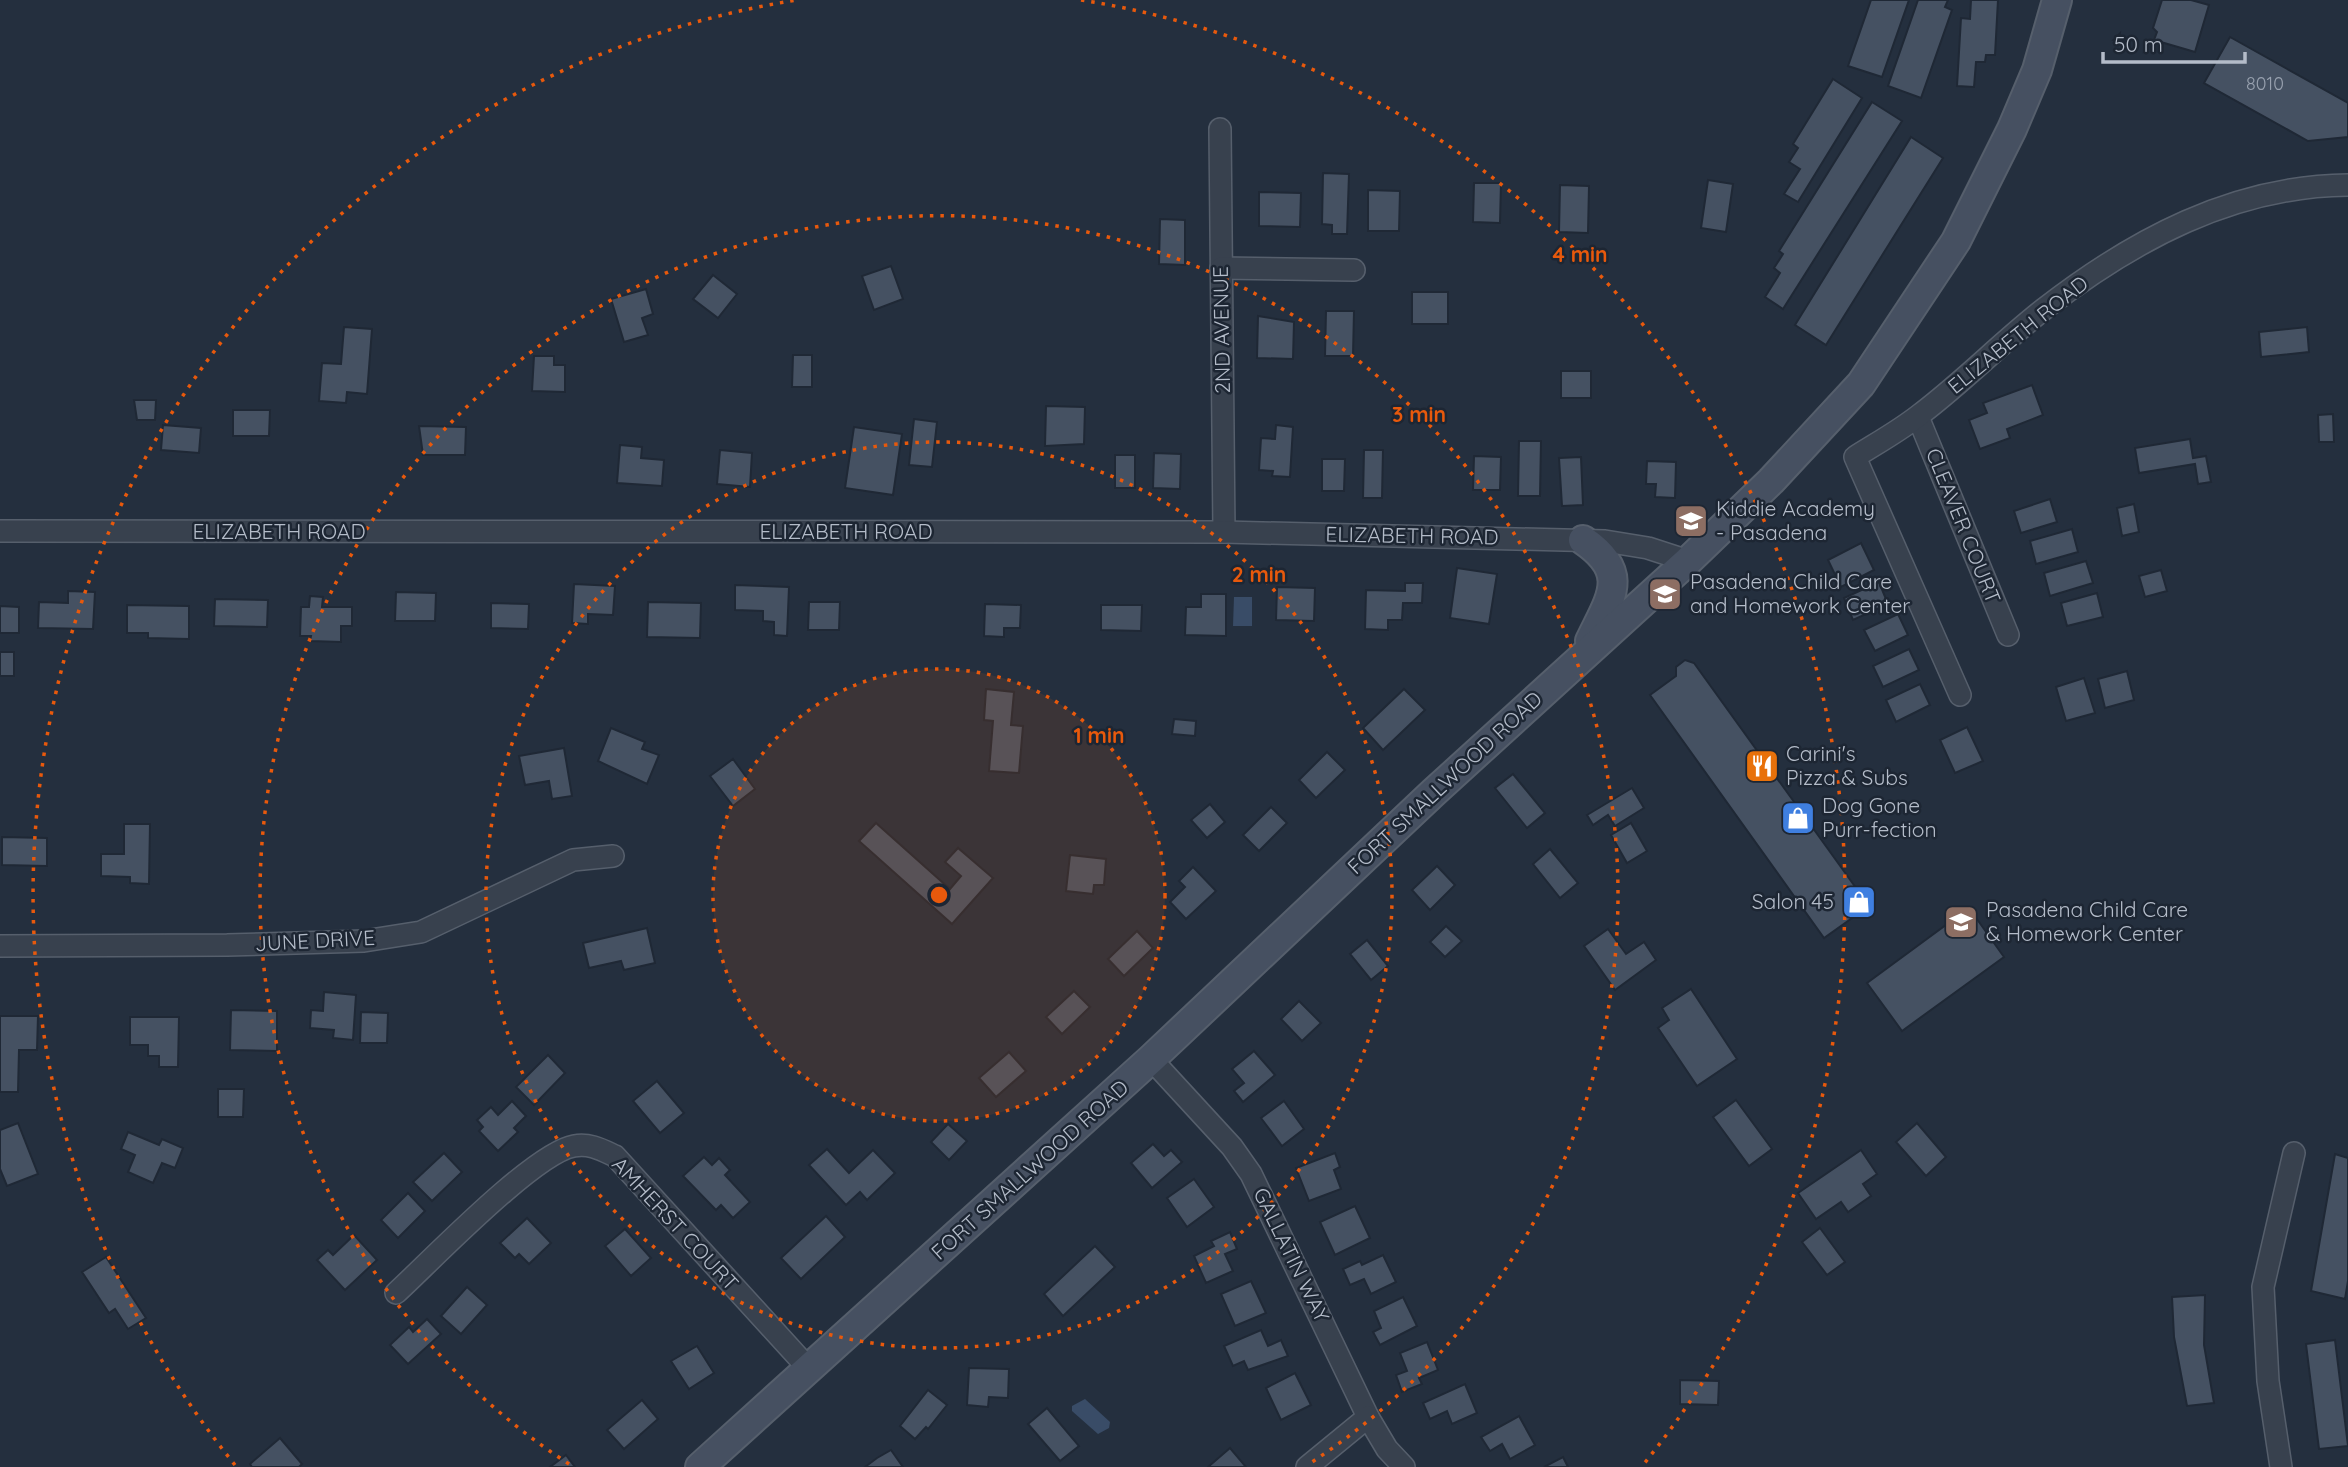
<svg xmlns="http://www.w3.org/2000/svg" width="2348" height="1467" font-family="Quicksand,sans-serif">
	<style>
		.water { fill: #394c67 }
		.building { fill: #455162; stroke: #1f2835; stroke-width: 2 }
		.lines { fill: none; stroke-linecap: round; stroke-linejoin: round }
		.minor-casing { stroke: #565f6c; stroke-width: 24 }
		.secondary-casing { stroke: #565f6c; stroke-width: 32 }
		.minor { stroke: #38414e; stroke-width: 21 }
		.secondary { stroke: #465061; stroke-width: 28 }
		.ring { fill: none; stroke: #e8590c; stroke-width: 3.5; stroke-dasharray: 3.5 7 }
		.labels { text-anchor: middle; stroke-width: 5; stroke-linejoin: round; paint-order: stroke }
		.number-label { font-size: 18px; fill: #98a1af }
		.street-label { font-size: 21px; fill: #b4bcc9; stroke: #1d2633 }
		.poi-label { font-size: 21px; fill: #b4bcc9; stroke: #1d2633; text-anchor: start }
		.centre { fill: #e8590c; stroke: #1d2633; stroke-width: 3.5 }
		.ring-label { font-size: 21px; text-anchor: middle; font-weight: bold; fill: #e8590c; stroke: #1d2633; stroke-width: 5; stroke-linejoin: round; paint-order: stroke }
	</style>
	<rect width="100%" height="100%" fill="#242f3e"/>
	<!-- water -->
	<g class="water">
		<polygon points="1234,597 1252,597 1252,626 1233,626"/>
		<polygon points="1085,1399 1110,1422 1109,1428 1098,1434 1072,1411 1072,1406"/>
	</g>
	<!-- building -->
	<g class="building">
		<polygon points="1871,0 1909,0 1882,77 1848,66"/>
		<polygon points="1918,0 1948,0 1945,7 1952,10 1921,98 1888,86"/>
		<polygon points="1971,0 1998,0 1995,55 1986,55 1985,62 1976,62 1974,87 1957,86 1961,18 1970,19"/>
		<polygon points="2162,0 2191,0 2209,5 2195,52 2154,40 2157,32 2153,28"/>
		<polygon points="2230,37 2348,103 2348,137 2308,141 2204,83"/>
		<polygon points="1833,79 1862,98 1798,202 1784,194 1800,169 1789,162 1798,148 1793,144"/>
		<polygon points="1872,102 1902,121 1783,309 1765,297 1780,273 1774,268 1783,254 1779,251"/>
		<polygon points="1911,137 1943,158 1826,345 1795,325"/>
		<polygon points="1323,173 1349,174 1347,234 1332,234 1332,225 1322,224"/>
		<polygon points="1708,180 1733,184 1726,232 1701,228"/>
		<polygon points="1474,183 1501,183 1500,223 1473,222"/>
		<polygon points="1560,185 1589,186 1588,233 1559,232"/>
		<polygon points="1368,190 1400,191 1399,231 1368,231"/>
		<polygon points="1259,192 1301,193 1300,227 1259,226"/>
		<polygon points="1160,219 1185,220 1185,265 1159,264"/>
		<polygon points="891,266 903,299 874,310 862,276"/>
		<polygon points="713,275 737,294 718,318 693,299"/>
		<polygon points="646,289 653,314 642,318 648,335 624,342 611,299"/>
		<rect x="1412" y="292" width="36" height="32"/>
		<polygon points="1326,311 1354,311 1353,356 1325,356"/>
		<polygon points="1258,316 1294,322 1293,359 1257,358"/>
		<polygon points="344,327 372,329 367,394 347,392 346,403 319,401 322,363 341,364"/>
		<polygon points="2307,327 2309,352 2261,357 2259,332"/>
		<polygon points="793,355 812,355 812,387 792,387"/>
		<polygon points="534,356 554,356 554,365 565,365 565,392 532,391"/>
		<rect x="1561" y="371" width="30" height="27"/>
		<polygon points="2032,385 2043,415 2007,429 2010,438 1980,449 1969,420 1987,413 1983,403"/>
		<polygon points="134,400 156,400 155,420 137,420"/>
		<polygon points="1046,406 1085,407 1084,444 1045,446"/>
		<polygon points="233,410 270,410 269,436 233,436"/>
		<polygon points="2333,414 2334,442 2319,442 2318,415"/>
		<polygon points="914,419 937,422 932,467 909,465"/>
		<polygon points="163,425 201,428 199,453 161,450"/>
		<polygon points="1276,425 1293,427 1290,477 1272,476 1273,471 1259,470 1261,438 1275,439"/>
		<polygon points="419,426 466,427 465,455 423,455"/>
		<polygon points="854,427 902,434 893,495 845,488"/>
		<polygon points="2190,439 2193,458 2206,456 2211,482 2198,484 2195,464 2139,473 2135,448"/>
		<polygon points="1519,441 1541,441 1540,496 1518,496"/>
		<polygon points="620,445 642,447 641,458 664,460 662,486 617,483"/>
		<polygon points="720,450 752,453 750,487 717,484"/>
		<polygon points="1364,450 1383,450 1382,498 1363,498"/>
		<polygon points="1154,453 1181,454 1180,489 1153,488"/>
		<rect x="1115" y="455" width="20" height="33"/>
		<polygon points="1474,456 1501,457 1500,490 1473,490"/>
		<polygon points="1581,457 1583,505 1562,506 1559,458"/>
		<polygon points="1322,459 1345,459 1344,491 1322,491"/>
		<polygon points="1647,461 1676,462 1675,498 1655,497 1656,484 1646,484"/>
		<polygon points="2050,499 2057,522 2021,533 2014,511"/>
		<polygon points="2134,504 2139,532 2122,536 2117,508"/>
		<polygon points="2072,529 2078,552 2036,564 2030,541"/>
		<polygon points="1861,543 1874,570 1841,587 1828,560"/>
		<polygon points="2086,561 2093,583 2050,596 2044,573"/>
		<polygon points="1457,568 1497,574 1489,624 1450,618"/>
		<polygon points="2161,570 2167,591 2145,597 2139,576"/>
		<polygon points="1879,582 1888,604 1853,620 1844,598"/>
		<polygon points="1405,583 1423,583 1422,603 1403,603 1402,620 1388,620 1388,630 1365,629 1366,590 1405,591"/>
		<polygon points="574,584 615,586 613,615 588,614 588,624 572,623"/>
		<polygon points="735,585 789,587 787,636 774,635 774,622 763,621 763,611 735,610"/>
		<polygon points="1277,587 1315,588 1314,621 1276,620"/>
		<polygon points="68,591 95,592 93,629 38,628 39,602 68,603"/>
		<polygon points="396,592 436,593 435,621 395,621"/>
		<polygon points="2097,593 2103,617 2067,626 2061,603"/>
		<polygon points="1201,594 1226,594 1226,636 1185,635 1186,607 1201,607"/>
		<polygon points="310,596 323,597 322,607 352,607 352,626 341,626 341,642 310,641 311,636 300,636 301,607 309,607"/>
		<polygon points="215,599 268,600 267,627 214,626"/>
		<polygon points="648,602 701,603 700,638 647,637"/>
		<polygon points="809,602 840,602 839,630 808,630"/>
		<polygon points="491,603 529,604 528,629 491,628"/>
		<polygon points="985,604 1021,605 1020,628 1004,628 1004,637 984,636"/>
		<polygon points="127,605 189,606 189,639 148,638 148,633 127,633"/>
		<polygon points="1101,605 1142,605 1141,631 1101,630"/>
		<polygon points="0,606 19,607 19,633 0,633"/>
		<polygon points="1898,614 1908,635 1875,651 1864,630"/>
		<polygon points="1909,649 1919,670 1883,687 1873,666"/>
		<rect x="0" y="652" width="14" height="24"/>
		<polygon points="1685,660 1694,663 1869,906 1824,938 1650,695 1676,676 1676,667"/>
		<polygon points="2127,671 2134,700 2105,708 2098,679"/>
		<polygon points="2084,678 2095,713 2066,721 2056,687"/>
		<polygon points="1920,684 1930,705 1896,722 1886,700"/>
		<polygon points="986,689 1014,692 1011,725 1023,726 1019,773 989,771 993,721 984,720"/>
		<polygon points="1404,689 1425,710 1383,750 1363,728"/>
		<polygon points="1174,719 1196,721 1195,736 1172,734"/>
		<polygon points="1967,727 1983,761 1955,773 1940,740"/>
		<polygon points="611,728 645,742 642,749 659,755 647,784 598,761"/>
		<polygon points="564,748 572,796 552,799 549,781 525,785 519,756"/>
		<polygon points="1327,752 1345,770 1316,798 1299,780"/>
		<polygon points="733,759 755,789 733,806 710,776"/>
		<polygon points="1513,774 1545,813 1527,828 1495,788"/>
		<polygon points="1632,788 1644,808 1615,826 1608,815 1593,825 1587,815"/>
		<polygon points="1210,804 1225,822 1207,838 1191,820"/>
		<polygon points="1271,807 1287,823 1259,851 1243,835"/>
		<polygon points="876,823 950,889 961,876 945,862 958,848 993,878 952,924 859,841"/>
		<polygon points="1631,823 1647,851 1627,863 1611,835"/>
		<polygon points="124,824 150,824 149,884 130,883 130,877 101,876 101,854 124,854"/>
		<polygon points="2,837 47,838 47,866 2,865"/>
		<polygon points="1550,849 1578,883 1560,898 1533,864"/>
		<polygon points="1070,855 1106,859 1104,885 1094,885 1093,894 1066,891"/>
		<polygon points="1437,866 1455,885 1430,910 1412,890"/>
		<polygon points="1193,867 1216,891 1186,919 1170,902 1185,887 1179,881"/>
		<polygon points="1969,908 2004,957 1902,1031 1867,983"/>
		<polygon points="1446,926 1462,941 1445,957 1430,942"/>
		<polygon points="647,928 655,963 624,970 621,961 589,968 583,943"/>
		<polygon points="1608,929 1626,954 1644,942 1656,960 1615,990 1584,946"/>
		<polygon points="1137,931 1153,948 1124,976 1108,959"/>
		<polygon points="1367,940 1388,966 1371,980 1350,954"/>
		<polygon points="1691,989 1737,1059 1697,1086 1658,1028 1669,1020 1662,1008"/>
		<polygon points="1074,991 1090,1007 1062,1034 1046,1017"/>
		<polygon points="324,992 356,995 353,1040 333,1038 334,1030 310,1028 311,1010 323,1011"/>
		<polygon points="1299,1001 1321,1023 1302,1041 1281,1019"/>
		<polygon points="231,1010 277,1011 277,1051 230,1050"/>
		<polygon points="361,1012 388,1013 387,1043 360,1043"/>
		<polygon points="0,1016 38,1016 37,1050 19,1050 18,1092 0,1092"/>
		<polygon points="130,1017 179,1017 178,1067 159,1067 159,1056 148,1056 148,1045 130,1045"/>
		<polygon points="1254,1051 1275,1075 1243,1102 1234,1091 1244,1083 1232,1069"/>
		<polygon points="1009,1052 1026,1071 996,1097 979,1078"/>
		<polygon points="548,1055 565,1073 534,1105 516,1087"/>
		<polygon points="657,1081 684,1113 660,1133 633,1101"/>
		<polygon points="218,1089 244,1089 243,1117 218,1117"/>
		<polygon points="1736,1100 1772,1149 1749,1166 1713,1117"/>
		<polygon points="512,1101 526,1116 514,1128 518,1132 498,1151 479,1131 483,1127 477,1120 491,1107 498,1115"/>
		<polygon points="1284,1101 1304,1129 1282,1146 1261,1118"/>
		<polygon points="18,1123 38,1174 7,1186 0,1169 0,1130"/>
		<polygon points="1917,1123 1946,1157 1926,1176 1896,1142"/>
		<polygon points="948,1124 967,1141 949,1160 931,1142"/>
		<polygon points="128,1132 159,1145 162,1139 183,1148 175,1168 162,1163 153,1183 128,1172 135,1155 121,1149"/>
		<polygon points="1153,1144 1164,1156 1171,1150 1182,1162 1152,1188 1131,1163"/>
		<polygon points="827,1149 849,1173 873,1150 895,1173 867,1200 860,1192 846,1205 809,1165"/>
		<polygon points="1861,1150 1877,1174 1863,1184 1871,1196 1848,1212 1841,1202 1816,1219 1798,1193"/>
		<polygon points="444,1153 462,1172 432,1201 413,1182"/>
		<polygon points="1335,1153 1340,1167 1334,1170 1341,1189 1309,1201 1296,1168"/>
		<polygon points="2335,1154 2348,1158 2348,1281 2345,1299 2311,1291"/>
		<polygon points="704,1157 712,1165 719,1158 730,1170 725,1175 750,1202 733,1218 721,1205 716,1210 683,1176"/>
		<polygon points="1194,1179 1214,1207 1187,1227 1167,1198"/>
		<polygon points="408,1193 425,1211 398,1238 381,1220"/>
		<polygon points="1355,1206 1370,1238 1335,1255 1320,1222"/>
		<polygon points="826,1216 845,1237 801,1279 781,1258"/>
		<polygon points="527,1218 551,1243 529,1264 519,1254 515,1258 500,1243"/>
		<polygon points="1820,1228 1845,1262 1827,1275 1802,1242"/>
		<polygon points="625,1229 651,1258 631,1276 605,1246"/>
		<polygon points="1230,1232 1237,1249 1225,1254 1233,1271 1206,1283 1194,1256 1214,1246 1211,1241"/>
		<polygon points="354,1235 377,1260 345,1290 317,1260 328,1250 333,1255"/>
		<polygon points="1095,1246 1115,1267 1063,1316 1044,1294"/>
		<polygon points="1383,1255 1396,1282 1371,1294 1364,1279 1350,1285 1343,1269 1360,1261 1362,1265"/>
		<polygon points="106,1257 146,1318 128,1329 115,1309 109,1313 82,1272"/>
		<polygon points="1251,1281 1266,1313 1235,1326 1221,1294"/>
		<polygon points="467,1287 487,1305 461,1334 441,1316"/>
		<polygon points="2205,1295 2204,1345 2214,1403 2187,1406 2174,1337 2172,1297"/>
		<polygon points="1403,1297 1417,1326 1380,1345 1373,1332 1381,1328 1374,1311"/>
		<polygon points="427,1319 441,1334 408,1364 390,1345 409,1327 413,1332"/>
		<polygon points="1261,1330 1268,1346 1281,1340 1288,1356 1248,1370 1244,1361 1233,1366 1224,1346"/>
		<polygon points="2335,1340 2348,1446 2319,1449 2306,1344"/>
		<polygon points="1427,1342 1438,1370 1419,1378 1422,1384 1402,1392 1396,1375 1407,1371 1400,1353"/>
		<polygon points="697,1346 714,1373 689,1389 671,1361"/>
		<polygon points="969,1368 1009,1369 1008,1398 989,1397 988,1407 967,1405"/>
		<polygon points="1295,1373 1311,1405 1281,1420 1266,1388"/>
		<polygon points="1680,1380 1719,1381 1718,1405 1680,1404"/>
		<polygon points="1465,1384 1477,1413 1452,1424 1447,1411 1430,1419 1423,1403"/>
		<polygon points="928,1390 947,1405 928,1429 926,1427 915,1439 900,1426"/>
		<polygon points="642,1400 658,1419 624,1449 607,1430"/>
		<polygon points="1047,1408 1079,1446 1060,1461 1028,1424"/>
		<polygon points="1519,1416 1535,1445 1510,1459 1502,1444 1490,1451 1481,1437"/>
		<polygon points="280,1438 302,1464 299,1467 252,1467 250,1464"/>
		<polygon points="1230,1448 1246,1467 1208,1467"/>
		<polygon points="891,1450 903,1467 865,1467 877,1458"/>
		<polygon points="566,1455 575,1467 550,1467"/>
		<polygon points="1563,1457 1568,1467 1544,1467"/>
	</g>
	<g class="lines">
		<!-- minor casing -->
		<g class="minor-casing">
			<g id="minor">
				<polyline points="1220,129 1224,532"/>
				<polyline points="1221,268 1354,270"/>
				<polyline points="1918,417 2008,635"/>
				<polyline points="0,531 1224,532 1605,541 1648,548 1688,561"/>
				<path d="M1960 695 1855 457C1877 443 1901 430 1922 413 1964 381 2002 342 2044 309 2133 240 2233 186 2348 185"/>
				<polyline points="0,946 227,945 364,941 421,932 573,860 613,856"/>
				<polyline points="1151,1059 1232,1147 1251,1174 1368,1417 1387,1449 1404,1467"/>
				<path d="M396 1293C431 1261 534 1153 574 1146 590 1143 602 1150 615 1156L809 1369"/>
				<polyline points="1307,1467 1368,1417"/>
				<polyline points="2281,1467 2268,1381 2263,1287 2294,1153"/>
			</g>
		</g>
		<!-- secondary casing -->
		<g class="secondary-casing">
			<g id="secondary">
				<path d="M1583 540C1631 573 1611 597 1590 641"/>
				<polyline points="700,1467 1151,1059 1434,792 1688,561 1771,481 1861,384 1956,241 2012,129 2037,70 2057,0"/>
			</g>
		</g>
		<!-- minor -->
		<use href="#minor" class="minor"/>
		<!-- secondary -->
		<use href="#secondary" class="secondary"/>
	</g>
	<!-- distance rings -->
	<circle cx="939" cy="895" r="226" fill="#e8590c" fill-opacity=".12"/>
	<g class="ring">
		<circle cx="939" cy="895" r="226"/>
		<circle cx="939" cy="895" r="453"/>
		<path d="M569 1464A679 679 0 1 1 1309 1464"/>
		<path d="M235 1465A906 906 0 0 1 797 0M1081 0A906 906 0 0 1 1643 1465"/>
	</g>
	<!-- icons -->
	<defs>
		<g id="school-square" transform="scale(1.75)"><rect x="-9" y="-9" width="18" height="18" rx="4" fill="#8d6e63" stroke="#1d2633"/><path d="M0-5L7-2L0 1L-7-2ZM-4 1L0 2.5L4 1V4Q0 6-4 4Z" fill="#fff"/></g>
		<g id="restaurant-square" transform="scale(1.75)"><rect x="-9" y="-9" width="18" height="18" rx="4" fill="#e8710a" stroke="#1d2633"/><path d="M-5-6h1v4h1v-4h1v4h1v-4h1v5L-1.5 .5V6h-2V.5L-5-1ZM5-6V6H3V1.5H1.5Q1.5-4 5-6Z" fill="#fff"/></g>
		<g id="shop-square" transform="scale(1.75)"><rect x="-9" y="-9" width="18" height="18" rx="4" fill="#3f7fe0" stroke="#1d2633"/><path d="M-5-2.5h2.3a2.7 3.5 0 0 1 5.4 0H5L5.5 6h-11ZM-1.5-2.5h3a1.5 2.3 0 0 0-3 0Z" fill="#fff"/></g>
	</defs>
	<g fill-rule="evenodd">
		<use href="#school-square" x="1691" y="521"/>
		<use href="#school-square" x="1665" y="594"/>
		<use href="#restaurant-square" x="1762" y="766"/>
		<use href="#shop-square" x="1798" y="818"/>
		<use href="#shop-square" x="1859" y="902"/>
		<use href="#school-square" x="1961" y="922"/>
	</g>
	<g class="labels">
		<!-- number labels -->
		<g class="number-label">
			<text x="2265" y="90">8010</text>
		</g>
		<!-- street labels -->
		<g class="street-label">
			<text transform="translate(1222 330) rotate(-91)" y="7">2ND AVENUE</text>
			<text transform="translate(2018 335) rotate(-39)" y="7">ELIZABETH ROAD</text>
			<text transform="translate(1963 526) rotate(68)" y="7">CLEAVER COURT</text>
			<text x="279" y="539">ELIZABETH ROAD</text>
			<text x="846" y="539">ELIZABETH ROAD</text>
			<text transform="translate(1412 536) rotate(1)" y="7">ELIZABETH ROAD</text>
			<text transform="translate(1445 783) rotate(-43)" y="7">FORT SMALLWOOD ROAD</text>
			<text transform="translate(315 941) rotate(-3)" y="7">JUNE DRIVE</text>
			<text transform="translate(1030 1170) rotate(-42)" y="7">FORT SMALLWOOD ROAD</text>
			<text transform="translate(675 1224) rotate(47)" y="7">AMHERST COURT</text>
			<text transform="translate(1291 1255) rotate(64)" y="7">GALLATIN WAY</text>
		</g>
		<!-- poi labels -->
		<g class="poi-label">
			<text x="1716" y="516">Kiddie Academy<tspan x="1716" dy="24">- Pasadena</tspan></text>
			<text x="1690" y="589">Pasadena Child Care<tspan x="1690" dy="24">and Homework Center</tspan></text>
			<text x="1786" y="761">Carini's<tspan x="1786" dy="24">Pizza &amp; Subs</tspan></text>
			<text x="1822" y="813">Dog Gone<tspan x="1822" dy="24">Purr-fection</tspan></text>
			<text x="1834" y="909" text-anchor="end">Salon 45</text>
			<text x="1986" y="917">Pasadena Child Care<tspan x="1986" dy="24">&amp; Homework Center</tspan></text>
		</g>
	</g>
	<circle cx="939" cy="895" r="10" class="centre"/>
	<g class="ring-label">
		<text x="1580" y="262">4 min</text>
		<text x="1419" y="422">3 min</text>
		<text x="1259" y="582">2 min</text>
		<text x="1099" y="743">1 min</text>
	</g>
	<!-- scale -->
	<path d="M2103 52v10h142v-10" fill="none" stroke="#b4bcc9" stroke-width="3.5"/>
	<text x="2114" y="52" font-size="21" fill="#b4bcc9" stroke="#1d2633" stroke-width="5" paint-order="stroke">50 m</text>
</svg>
